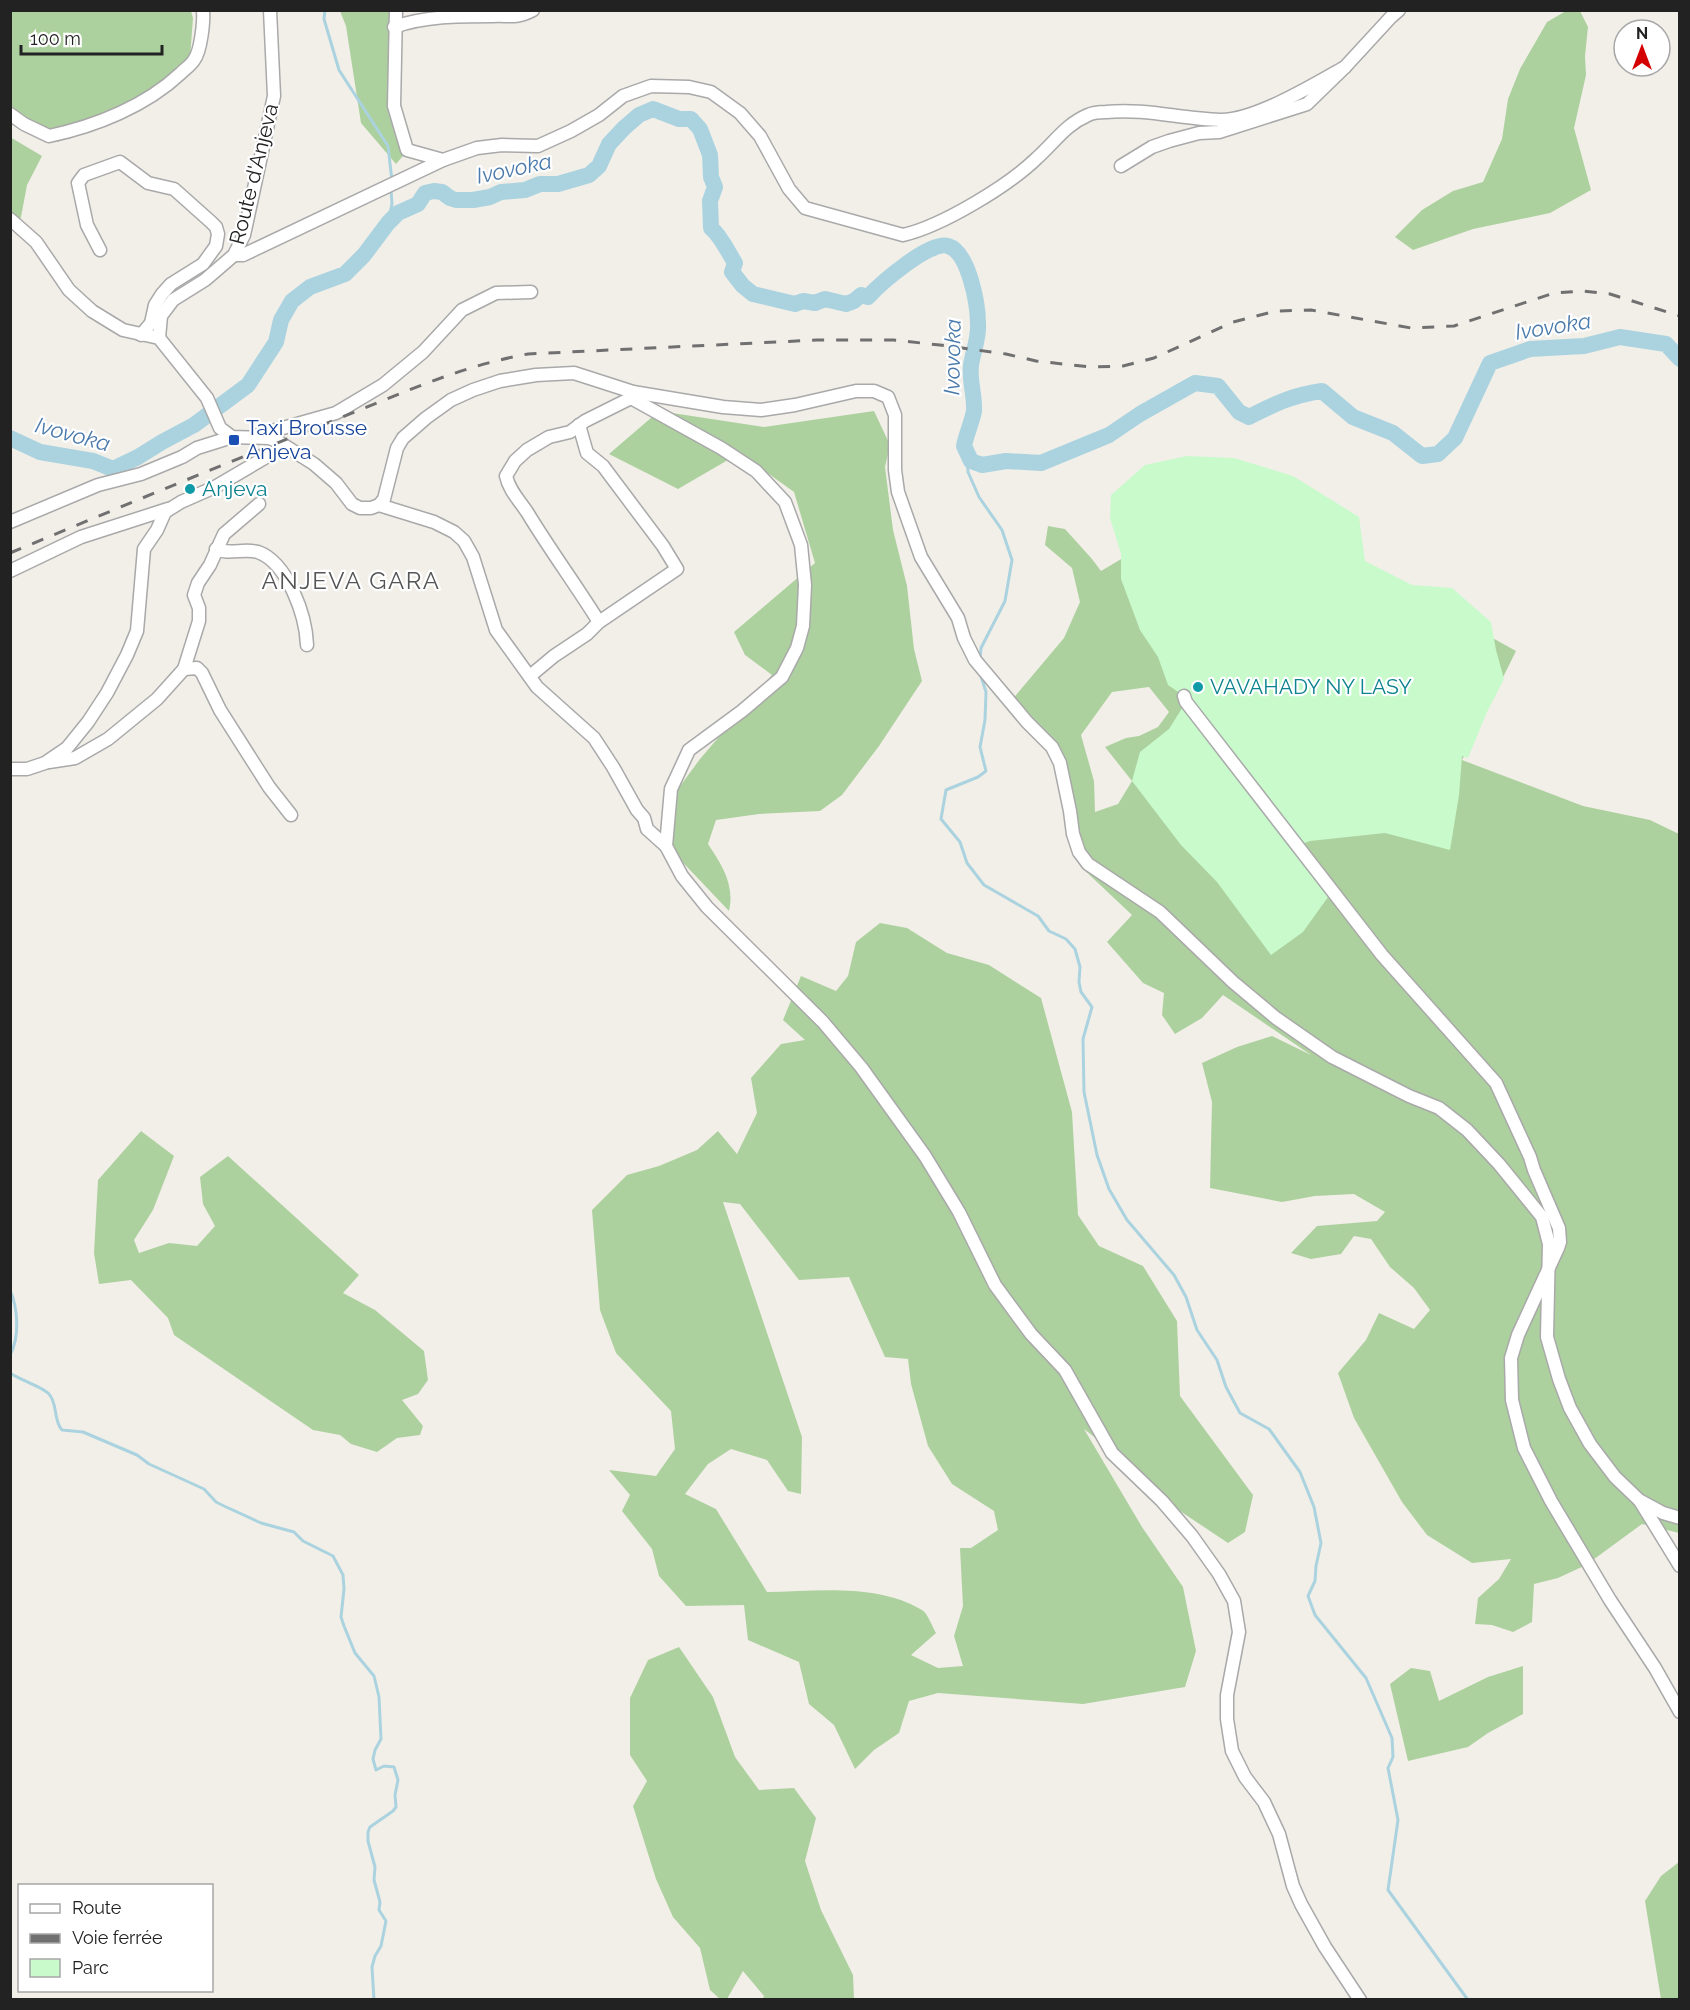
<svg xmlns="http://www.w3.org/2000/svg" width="1690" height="2010" font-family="Raleway,sans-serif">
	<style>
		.forest { fill: #add19e; fill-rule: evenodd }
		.park { fill: #c8facc }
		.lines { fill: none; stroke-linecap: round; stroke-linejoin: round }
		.stream { stroke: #aad3df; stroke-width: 3 }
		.river { stroke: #aad3df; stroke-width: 16 }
		.minor-casing { stroke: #a9a9a9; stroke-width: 15 }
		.minor { stroke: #fff; stroke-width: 12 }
		.rail { stroke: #707070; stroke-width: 3; stroke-dasharray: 12 12; stroke-linecap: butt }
		.transit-dot { fill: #1a4fb4; stroke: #fff; stroke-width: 2 }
		.culture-dot { fill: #0f9aa8; stroke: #fff; stroke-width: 2 }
		.labels { text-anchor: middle; stroke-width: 4.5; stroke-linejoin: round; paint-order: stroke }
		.street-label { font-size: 21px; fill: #222; stroke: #fff }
		.transit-label { font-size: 21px; fill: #164399; stroke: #fff; text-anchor: start }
		.culture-label { font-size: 21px; fill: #0d838f; stroke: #fff; text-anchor: start }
		.water-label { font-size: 22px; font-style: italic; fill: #4a7aab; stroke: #fff }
		.quarter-label { font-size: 24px; letter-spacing: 1.5px; fill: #555; stroke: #fff }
	</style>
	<rect width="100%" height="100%" fill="#f2efe9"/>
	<!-- forest -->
	<g class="forest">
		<polygon points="11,11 191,11 193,18 190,58 164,83 58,142 11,108"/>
		<polygon points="340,11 393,11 392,114 403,156 396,164 361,123 346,26"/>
		<polygon points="1566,11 1580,11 1588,27 1585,56 1586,75 1574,128 1591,190 1550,213 1473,229 1413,250 1395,237 1422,210 1453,191 1483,182 1502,139 1508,99 1520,69 1547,22"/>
		<polygon points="10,137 42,156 27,185 21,217 11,230"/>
		<path d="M659 411 764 427 874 411 890 445 885 467 893 530 907 586 914 649 922 681 879 746 842 795 820 811 759 814 716 820 708 844C722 865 735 885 729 911L671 850 675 793 700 759 772 675 745 655 734 632 815 563 794 492 740 453 678 489 609 454Z"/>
		<path d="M1048 526 1065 529 1092 559 1101 571 1133 552 1301 532 1516 651 1462 760 1583 806 1650 820 1679 834V1533L1642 1524 1586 1565 1558 1578 1534 1584 1532 1622 1513 1632 1492 1625 1475 1624 1478 1598 1499 1579 1511 1559 1472 1563 1427 1535 1402 1502 1354 1418 1338 1373 1366 1340 1379 1313 1414 1329 1430 1310 1414 1288 1390 1267 1371 1239 1354 1236 1341 1254 1311 1259 1291 1253 1317 1226 1377 1221 1385 1212 1354 1194 1315 1196 1282 1202 1210 1188 1212 1102 1202 1063 1237 1047 1272 1036 1311 1055 1223 995 1202 1018 1175 1034 1162 1015 1164 993 1143 983 1107 942 1132 915 1080 866 1060 763 1011 701 1064 638 1080 602 1072 568 1045 545ZM1149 687 1169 712 1158 727 1139 736 1126 738 1105 747 1132 781 1118 804 1095 812 1094 781 1081 735 1112 692Z"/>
		<path d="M880 923 907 928 947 953 989 965 1041 998 1072 1112 1078 1215 1099 1246 1143 1266 1177 1321 1180 1396 1253 1495 1245 1532 1228 1543 1180 1511 1116 1454 1084 1429 1142 1527 1183 1587 1196 1651 1185 1687 1083 1704 938 1693 909 1701 899 1733 874 1750 855 1769 834 1725 809 1704 799 1662 748 1640 744 1605 686 1606 659 1576 652 1549 622 1511 630 1495 609 1470 656 1476 675 1449 671 1411 616 1353 600 1310 592 1210 627 1175 659 1166 697 1150 718 1131 737 1154 757 1113 751 1078 781 1044 805 1040 783 1020 801 976 836 991 848 976 856 942ZM723 1202 740 1204 799 1280 849 1277 885 1357 908 1359 911 1384 928 1446 952 1484 994 1511 998 1530 971 1548H960L963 1606 954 1636 963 1666 938 1668 911 1655 936 1633C932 1626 928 1614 922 1610 878 1583 816 1591 767 1592L716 1509 685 1494 708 1464 731 1449 767 1460 788 1491 801 1494 802 1437Z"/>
		<polygon points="141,1131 174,1156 153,1210 134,1240 139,1253 169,1243 197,1246 215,1226 203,1204 200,1177 228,1156 359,1275 343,1293 375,1310 424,1351 428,1380 418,1394 402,1400 423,1426 420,1435 397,1438 377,1452 351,1444 340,1435 313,1430 174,1335 168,1318 131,1280 99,1284 94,1253 98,1180"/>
		<polygon points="679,1647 713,1697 735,1757 759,1790 794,1788 816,1818 805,1861 821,1910 853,1975 854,1999 763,1999 764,1996 743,1971 727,1999 720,1999 710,1990 700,1948 673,1917 656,1879 633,1806 647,1781 630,1755 630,1698 648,1660"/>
		<polygon points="1523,1666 1523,1714 1488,1733 1468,1747 1408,1761 1390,1684 1411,1668 1430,1671 1439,1701 1488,1677"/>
		<polygon points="1679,1862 1679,1999 1661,1999 1645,1901 1661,1876"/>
	</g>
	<!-- park -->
	<polygon class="park" points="1187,456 1234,458 1293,476 1359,517 1365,561 1412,585 1452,588 1491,622 1496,650 1504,679 1487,712 1468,758 1462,756 1459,795 1450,850 1385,833 1310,841 1299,845 1324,878 1328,897 1303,932 1271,955 1217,882 1181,845 1132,781 1140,752 1169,729 1186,702 1184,696 1168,685 1158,657 1140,630 1121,579 1121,554 1110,518 1111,495 1145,465"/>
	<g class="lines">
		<!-- stream -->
		<g class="stream">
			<polyline points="325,10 324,19 339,70 388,146 392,181"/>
			<polyline points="388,223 392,204 391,190"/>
			<polyline points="967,454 968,472 979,497 1002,530 1012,560 1005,601 981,648 980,660"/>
			<polyline points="980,673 986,692 985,720 980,747 986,771 978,777 946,790 941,819 960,842 967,863 984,885 1038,916 1049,931 1066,939 1075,949 1080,967 1079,982 1081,992 1092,1007 1083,1039 1084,1092 1097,1155 1109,1189 1127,1220 1174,1275 1186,1297 1197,1330 1217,1360 1226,1387 1240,1413 1269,1429 1300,1472 1314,1507 1321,1543 1316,1566 1315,1581 1308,1596 1315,1615 1366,1678 1392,1738 1393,1757 1388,1768 1398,1820 1388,1890 1468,2000"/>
			<path d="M10 1290C18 1308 20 1337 10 1355"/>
			<path d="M10 1373C20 1380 43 1387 49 1394 58 1404 53 1420 62 1430L83 1432 137 1455 149 1464 204 1489 216 1502 224 1506 261 1523 294 1532 303 1541 333 1556 343 1575 344 1589 341 1617 344 1626 355 1653 374 1676 379 1697 381 1739 375 1750 373 1759 376 1770 384 1766 394 1767 398 1780 395 1795 396 1807 393 1811 370 1827 368 1832V1841L375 1867 374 1880 380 1902 379 1910 386 1921 381 1946 375 1956 372 1967 374 2000"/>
		</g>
		<!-- river -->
		<path class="river" d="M10 438 40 452 93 461 113 469 138 457 162 442 194 425 248 385 276 342 281 320 292 301 310 287 345 274 364 255 388 223 398 213 418 204 425 193 434 191 442 192 450 198 456 200H473L490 197 501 192 525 190 540 184H558L589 175 599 166 609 144 624 128 639 115 653 109 679 119H691L700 129 710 155 711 177 715 187 710 201 711 228C721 236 728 252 735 263L732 272 743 286 753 294 795 304 803 301 815 303 825 299 846 304 854 301 861 295 868 297C880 284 930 240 948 246 969 252 978 305 978 324 979 338 973 352 971 365 969 380 975 396 974 411 972 422 966 435 964 446L971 461 982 465 1006 461 1041 463 1109 435 1140 414 1195 383 1218 386 1239 412 1249 417C1274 404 1293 395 1322 391L1353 417 1393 433 1422 456 1438 454 1455 438 1490 363 1530 349 1584 346 1620 337 1666 344 1680 359"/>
		<!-- minor casing -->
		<g class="minor-casing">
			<g id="minor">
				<path d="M396 10 394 106 407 150 443 160 477 148 502 145 538 146 571 131 599 115 623 96 651 86 689 87 711 92 740 113 760 136 789 189 805 208 903 235C942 226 1008 186 1037 158 1055 142 1065 125 1088 115 1094 112 1100 112 1106 112 1145 108 1181 119 1220 120 1254 121 1315 84 1345 67"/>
				<path d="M394 27C425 16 459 16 492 16 510 15 516 19 533 10"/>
				<path d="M10 114 24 124 49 136C96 126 146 106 181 73 185 69 191 65 194 60 201 51 204 21 203 10"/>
				<polyline points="1121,166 1152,147 1169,141 1199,133 1219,132 1307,104 1345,67 1391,17 1399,10"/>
				<polyline points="10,219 36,242 69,290 92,311 123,330 159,338 207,398 220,428 232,437 269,438 279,442 314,464 336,483 352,504 360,508 371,508 379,505 384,499 397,448 403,438 426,418 451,400 473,390 500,381 536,375 574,373 633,392 723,407 761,410 795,405 856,391 874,391 888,397 895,415 895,470 898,492 921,557 958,618 964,638 975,660 1027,722 1052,747 1060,763 1070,811 1073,834 1079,852 1088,864 1160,912 1233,982 1276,1018 1332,1057 1409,1096 1439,1108 1467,1130 1499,1164 1542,1217 1549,1244 1547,1337 1559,1379 1570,1408 1590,1444 1615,1477 1639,1500 1663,1513 1680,1518"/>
				<polyline points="100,250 87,225 78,183 84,175 120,162 148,183 174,189 211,222 216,227 218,234 216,246 203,264 171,284 162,294 155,305 151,323 141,335"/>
				<polyline points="234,255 243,255 443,160"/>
				<polyline points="159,338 161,316 173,300 205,280 234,255 244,235 274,96 270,10"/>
				<polyline points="633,392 631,398 721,448 756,471 785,502 801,545 805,585 803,626 797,648 782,677 742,711 689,750 671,789 666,846 682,876 707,907 823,1022 861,1067 925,1156 959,1212 995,1285 1031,1334 1065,1370 1112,1453 1162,1501 1192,1536 1219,1574 1234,1601 1239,1632 1227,1695 1227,1719 1232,1751 1245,1777 1264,1802 1279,1834 1293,1886 1301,1904 1325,1947 1360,2000"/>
				<polyline points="258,435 336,413 383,385 423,352 462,310 496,293 531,292"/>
				<polyline points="379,505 434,522 454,532 464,541 473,557 496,630 537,687 594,738 613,767 637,810 644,818 647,829 666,846"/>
				<polyline points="10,522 98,485 141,474 182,457 197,448 232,437"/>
				<path d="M216 549C229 555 244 548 258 552 288 563 306 616 307 645"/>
				<polyline points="10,571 81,537 168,509"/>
				<path d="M599 622C576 585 550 550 527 512 519 500 509 490 506 476L515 461 527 450 549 437 570 432 585 421 631 398"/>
				<polyline points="184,669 197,668 202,673 220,710 269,787 291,815"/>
				<polyline points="530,676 554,656 587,634 599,622 677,569 663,546 603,466 587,453 579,425"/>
				<polyline points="1184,696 1186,702 1382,955 1496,1083 1530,1157 1534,1170 1559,1228 1560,1242 1558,1248 1518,1335 1511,1358 1512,1400 1524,1448 1551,1501 1610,1600 1655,1668 1680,1712"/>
				<polyline points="49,762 75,758 108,739 157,699 184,669 199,621 199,608 194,595 198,583 210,565 224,534 259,504"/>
				<polyline points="10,769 27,769 45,763 67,748 88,722 107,693 127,655 137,631 144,549 157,530 165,512 181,502 215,487 285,446"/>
				<polyline points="1640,1501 1680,1566"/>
			</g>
		</g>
		<!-- minor -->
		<use href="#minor" class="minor"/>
		<!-- rail -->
		<path class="rail" d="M10 553C118 508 226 463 335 420 398 395 460 366 528 354L817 340H893L940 345 1006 354 1036 361 1090 367 1123 366 1154 358 1233 322 1276 311 1311 310 1411 328 1454 326 1554 293 1582 291 1610 294 1680 316"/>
	</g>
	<!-- markers -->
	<rect class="transit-dot" x="228" y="434" width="12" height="12" rx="3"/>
	<g class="culture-dot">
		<circle cx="190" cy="489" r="6"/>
		<circle cx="1198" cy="687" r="6"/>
	</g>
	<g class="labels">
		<!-- street labels -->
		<g class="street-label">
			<text transform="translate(254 174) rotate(-76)" y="7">Route d'Anjeva</text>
		</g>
		<!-- transit labels -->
		<g class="transit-label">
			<text x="246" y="435">Taxi Brousse<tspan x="246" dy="24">Anjeva</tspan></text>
		</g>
		<!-- culture labels -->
		<g class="culture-label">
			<text x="202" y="496">Anjeva</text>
			<text x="1210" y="694">VAVAHADY NY LASY</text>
		</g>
		<!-- water labels -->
		<g class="water-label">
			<text transform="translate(514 168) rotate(-12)" y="8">Ivovoka</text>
			<text transform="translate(1553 326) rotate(-9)" y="8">Ivovoka</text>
			<text transform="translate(952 357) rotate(-89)" y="8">Ivovoka</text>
			<text transform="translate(73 434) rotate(15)" y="8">Ivovoka</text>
		</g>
		<!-- quarter labels -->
		<g class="quarter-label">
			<text x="351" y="589">ANJEVA GARA</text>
		</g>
	</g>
	<!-- border -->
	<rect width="1690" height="2010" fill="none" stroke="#222222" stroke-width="24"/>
	<!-- legend -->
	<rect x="18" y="1884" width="195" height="108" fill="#ffffff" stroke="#a7a7a7" stroke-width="1.5"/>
	<rect x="30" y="1904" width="30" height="9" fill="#ffffff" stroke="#a7a7a7" stroke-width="1.5"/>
	<text x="72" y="1914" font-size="18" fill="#222222">Route</text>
	<rect x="30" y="1934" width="30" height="9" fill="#707070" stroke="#a7a7a7" stroke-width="1.5"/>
	<text x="72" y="1944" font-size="18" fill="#222222">Voie ferrée</text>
	<rect x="30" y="1959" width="30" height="18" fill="#c8facc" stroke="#a7a7a7" stroke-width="1.5"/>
	<text x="72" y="1974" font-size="18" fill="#222222">Parc</text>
	<!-- north arrow -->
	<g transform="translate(1642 48)"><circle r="28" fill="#ffffff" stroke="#a7a7a7" stroke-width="1.5"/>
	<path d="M0-4.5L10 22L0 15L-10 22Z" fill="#d40000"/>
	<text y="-9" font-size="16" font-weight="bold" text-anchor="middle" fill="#222222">N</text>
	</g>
	<!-- scale -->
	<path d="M21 45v9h141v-9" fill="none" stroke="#222222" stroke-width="3"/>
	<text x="30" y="45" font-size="18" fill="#222222" stroke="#ffffff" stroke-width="4.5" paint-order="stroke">100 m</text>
</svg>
